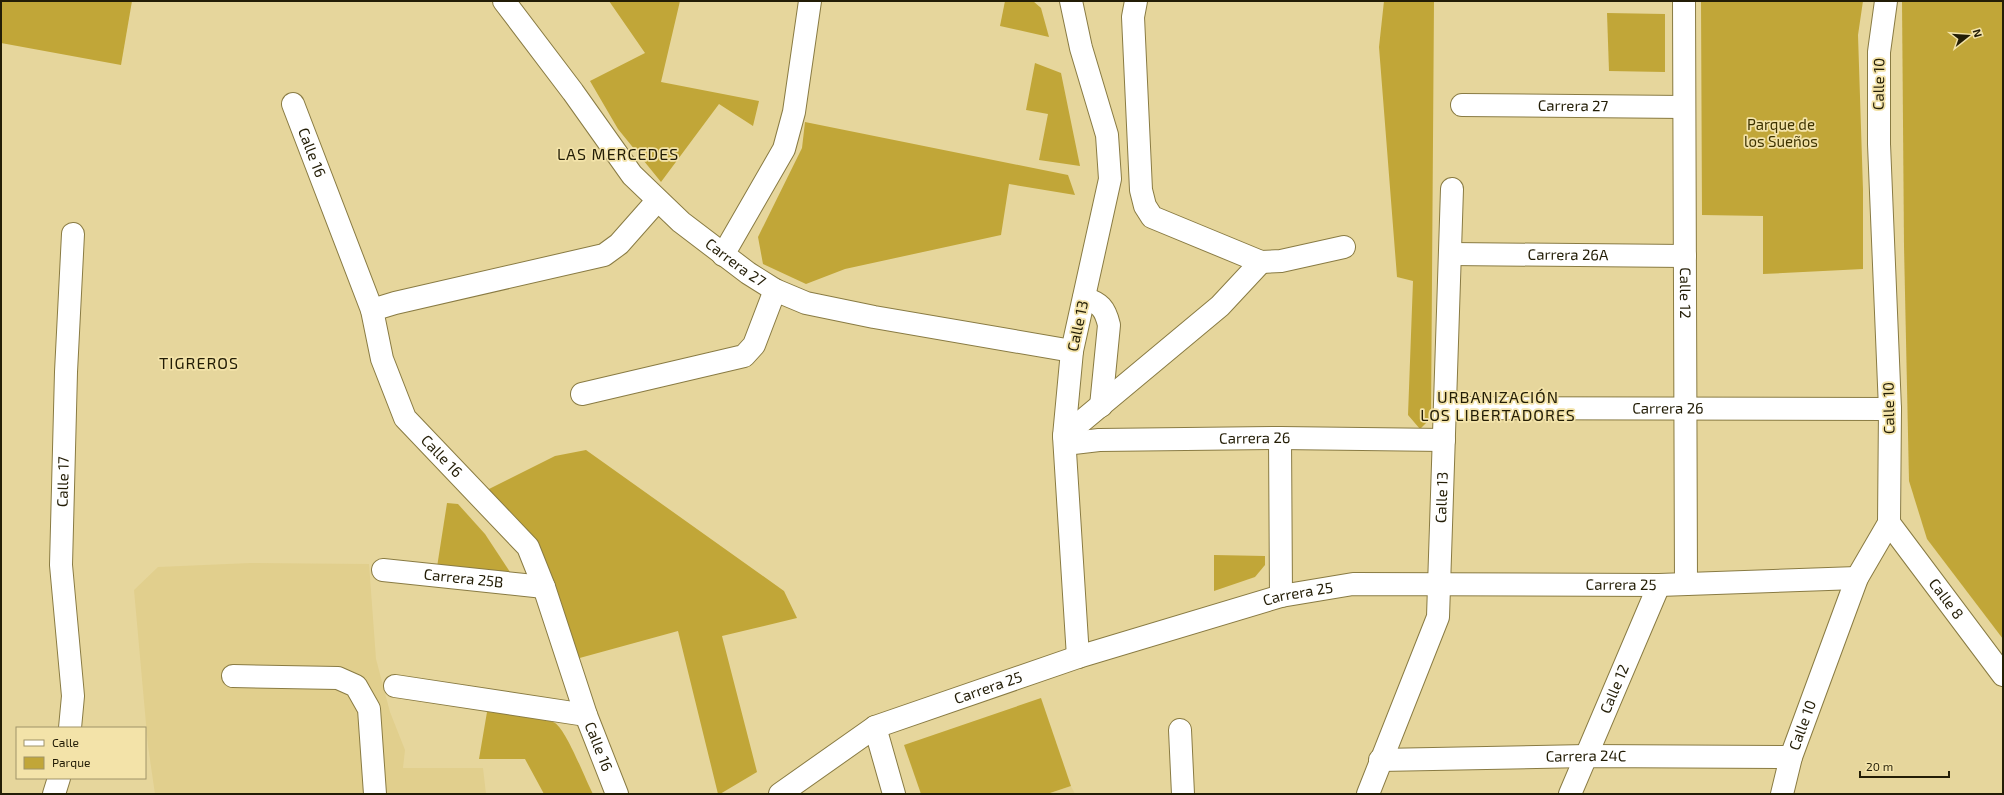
<svg xmlns="http://www.w3.org/2000/svg" width="2004" height="795" font-family="'Exo 2',sans-serif">
	<style>
		.built { fill: #e1cf8d }
		.green { fill: #c1a638 }
		.lines { fill: none; stroke-linecap: round; stroke-linejoin: round }
		.minor-casing { stroke: #897b43; stroke-width: 24 }
		.minor { stroke: #fff; stroke-width: 22 }
		.labels { text-anchor: middle; stroke-width: 3.5; stroke-linejoin: round; paint-order: stroke }
		.street-label { font-size: 15px; fill: #231d06; stroke: #f3e3a9 }
		.park-label { font-size: 15px; fill: #3e3300; stroke: #f3e3a9 }
		.neighbourhood-label { font-size: 16px; letter-spacing: 1px; fill: #231d06; stroke: #f3e3a9 }
	</style>
	<rect width="100%" height="100%" fill="#e6d69c"/>
	<!-- built -->
	<g class="built">
		<polygon points="250,563 369,564 376,659 390,712 405,750 403,768 483,768 486,794 155,794 148,746 134,590 158,567"/>
		<polygon points="1071,786 1075,794 1047,794"/>
	</g>
	<!-- green -->
	<g class="green">
		<polygon points="1,1 132,1 121,65 1,43"/>
		<polygon points="609,1 680,1 661,82 759,101 753,126 719,104 661,182 618,129 590,81 645,53"/>
		<polygon points="1005,1 1033,1 1041,8 1049,37 1000,26"/>
		<polygon points="1384,1 1434,1 1431,418 1420,429 1408,415 1413,281 1397,277 1379,47"/>
		<polygon points="1701,1 1863,1 1858,35 1863,190 1863,269 1763,274 1763,216 1702,215"/>
		<polygon points="1902,1 2003,1 2003,639 1927,539 1909,481 1904,246"/>
		<polygon points="1607,13 1665,14 1665,72 1609,71"/>
		<polygon points="1035,63 1061,73 1080,166 1039,160 1048,114 1026,110"/>
		<polygon points="805,122 1068,175 1075,195 1009,184 1001,235 845,269 806,284 763,264 758,237 802,148"/>
		<polygon points="586,450 784,591 797,618 722,636 757,772 720,794 718,794 678,631 576,659 487,490 555,456"/>
		<polygon points="447,503 458,504 485,534 512,575 437,567"/>
		<polygon points="1214,555 1265,556 1265,565 1255,577 1214,591"/>
		<polygon points="1041,698 1071,786 1047,794 921,794 904,745"/>
		<path d="M487 712C498 712 547 718 555 723 567 731 585 779 593 794H544L525 759H479Z"/>
	</g>
	<g class="lines">
		<!-- minor casing -->
		<g class="minor-casing">
			<g id="minor">
				<path id="s1" d="M504 1 573 92 632 175 681 222 748 273 775 290 806 303 874 317 1072 351"/>
				<polyline points="1071,1 1081,48 1107,135 1110,179 1072,351 1064,436 1078,657"/>
				<polyline points="1136,1 1133,17 1141,190 1145,206 1152,217 1261,262 1281,261 1344,247"/>
				<path id="s2" d="M1684 1 1686 584"/>
				<path id="s3" d="M293 104 372 310 382 359 405 418 528 547 544 587 586 715 617 794"/>
				<path id="s4" d="M1462 105 1684 107"/>
				<path id="s5" d="M1451 254 1685 256"/>
				<polyline points="723,255 784,149 794,112 810,1"/>
				<path d="M1084 298C1100 303 1105 308 1109 325L1101 406"/>
				<polyline points="372,310 395,303 604,255 619,244 657,201"/>
				<polyline points="582,394 744,356 754,345 775,290"/>
				<path id="s6" d="M1445 408 1890 409"/>
				<polyline points="1064,436 1220,306 1261,262"/>
				<polyline points="1280,438 1281,596"/>
				<path id="s7" d="M1065 444 1099 440 1280 438 1444 440"/>
				<path id="s8" d="M1889 523 2003 675"/>
				<path id="s9" d="M383 570 544 587"/>
				<polyline points="233,676 338,678 356,686 369,709 375,794"/>
				<polyline points="395,686 586,715"/>
				<polyline points="875,727 894,794"/>
				<path id="s10" d="M70 728 73 696 61 565 66 372 73 234"/>
				<polyline points="1180,730 1183,794"/>
				<path id="s11" d="M1380 760 1587 756 1791 757"/>
				<polyline points="54,794 59,778"/>
				<path id="s12" d="M780 794 875 727 1078 657 1281 596 1353 584 1659 585 1857 578"/>
				<path id="s13" d="M1368 794 1438 617 1452 189"/>
				<path id="s14" d="M1570 794 1659 585"/>
				<path id="s15" d="M1782 794 1791 757 1857 578 1889 523 1890 409 1879 144V52L1886 1"/>
			</g>
		</g>
		<!-- minor -->
		<use href="#minor" class="minor"/>
	</g>
	<g class="labels">
		<!-- street labels -->
		<g class="street-label">
			<text transform="translate(1879 84) rotate(-89)" y="5">Calle 10</text>
			<text dy="5" stroke="none"><textPath href="#s4" startOffset="111">Carrera 27</textPath></text>
			<text dy="5" stroke="none"><textPath href="#s3" startOffset="52">Calle 16</textPath></text>
			<text dy="5" stroke="none"><textPath href="#s5" startOffset="117">Carrera 26A</textPath></text>
			<text dy="5" stroke="none"><textPath href="#s1" startOffset="352">Carrera 27</textPath></text>
			<text dy="5" stroke="none"><textPath href="#s2" startOffset="292">Calle 12</textPath></text>
			<text transform="translate(1078 326) rotate(-78)" y="5">Calle 13</text>
			<text dy="5" stroke="none"><textPath href="#s6" startOffset="223">Carrera 26</textPath></text>
			<text transform="translate(1889 408) rotate(-91)" y="5">Calle 10</text>
			<text dy="5" stroke="none"><textPath href="#s7" startOffset="190">Carrera 26</textPath></text>
			<text dy="5" stroke="none"><textPath href="#s3" startOffset="387">Calle 16</textPath></text>
			<text dy="5" stroke="none"><textPath href="#s10" startOffset="247">Calle 17</textPath></text>
			<text dy="5" stroke="none"><textPath href="#s13" startOffset="310">Calle 13</textPath></text>
			<text dy="5" stroke="none"><textPath href="#s9" startOffset="81">Carrera 25B</textPath></text>
			<text dy="5" stroke="none"><textPath href="#s12" startOffset="884">Carrera 25</textPath></text>
			<text dy="5" stroke="none"><textPath href="#s12" startOffset="560">Carrera 25</textPath></text>
			<text dy="5" stroke="none"><textPath href="#s8" startOffset="95">Calle 8</textPath></text>
			<text dy="5" stroke="none"><textPath href="#s12" startOffset="236">Carrera 25</textPath></text>
			<text dy="5" stroke="none"><textPath href="#s14" startOffset="114">Calle 12</textPath></text>
			<text dy="5" stroke="none"><textPath href="#s15" startOffset="72">Calle 10</textPath></text>
			<text dy="5" stroke="none"><textPath href="#s3" startOffset="724">Calle 16</textPath></text>
			<text dy="5" stroke="none"><textPath href="#s11" startOffset="206">Carrera 24C</textPath></text>
		</g>
		<!-- park labels -->
		<g class="park-label">
			<text x="1781" y="130">Parque de<tspan x="1781" dy="17">los Sueños</tspan></text>
		</g>
		<!-- neighbourhood labels -->
		<g class="neighbourhood-label">
			<text x="618" y="160">LAS MERCEDES</text>
			<text x="199" y="369">TIGREROS</text>
			<text x="1498" y="403">URBANIZACIÓN<tspan x="1498" dy="18">LOS LIBERTADORES</tspan></text>
		</g>
	</g>
	<!-- border -->
	<rect width="2004" height="795" fill="none" stroke="#231d06" stroke-width="4"/>
	<!-- legend -->
	<rect x="16" y="727" width="130" height="52" fill="#f3e3a9" stroke="#a09468"/>
	<rect x="24" y="740" width="20" height="6" fill="#ffffff" stroke="#a09468"/>
	<text x="52" y="747" font-size="12" fill="#231d06">Calle</text>
	<rect x="24" y="757" width="20" height="12" fill="#c1a638" stroke="#a09468"/>
	<text x="52" y="767" font-size="12" fill="#231d06">Parque</text>
	<!-- north arrow -->
	<g transform="translate(1968 36) rotate(73)" stroke="#f3e3a9" stroke-width="3" paint-order="stroke">
	<path d="M0-3L7 15L0 10L-7 15Z" fill="#231d06"/>
	<text y="-6" font-size="11" font-weight="bold" text-anchor="middle" fill="#231d06">N</text>
	</g>
	<!-- scale -->
	<path d="M1860 771v6h89v-6" fill="none" stroke="#231d06" stroke-width="2"/>
	<text x="1866" y="771" font-size="12" fill="#231d06" stroke="#f3e3a9" stroke-width="3" paint-order="stroke">20 m</text>
</svg>
